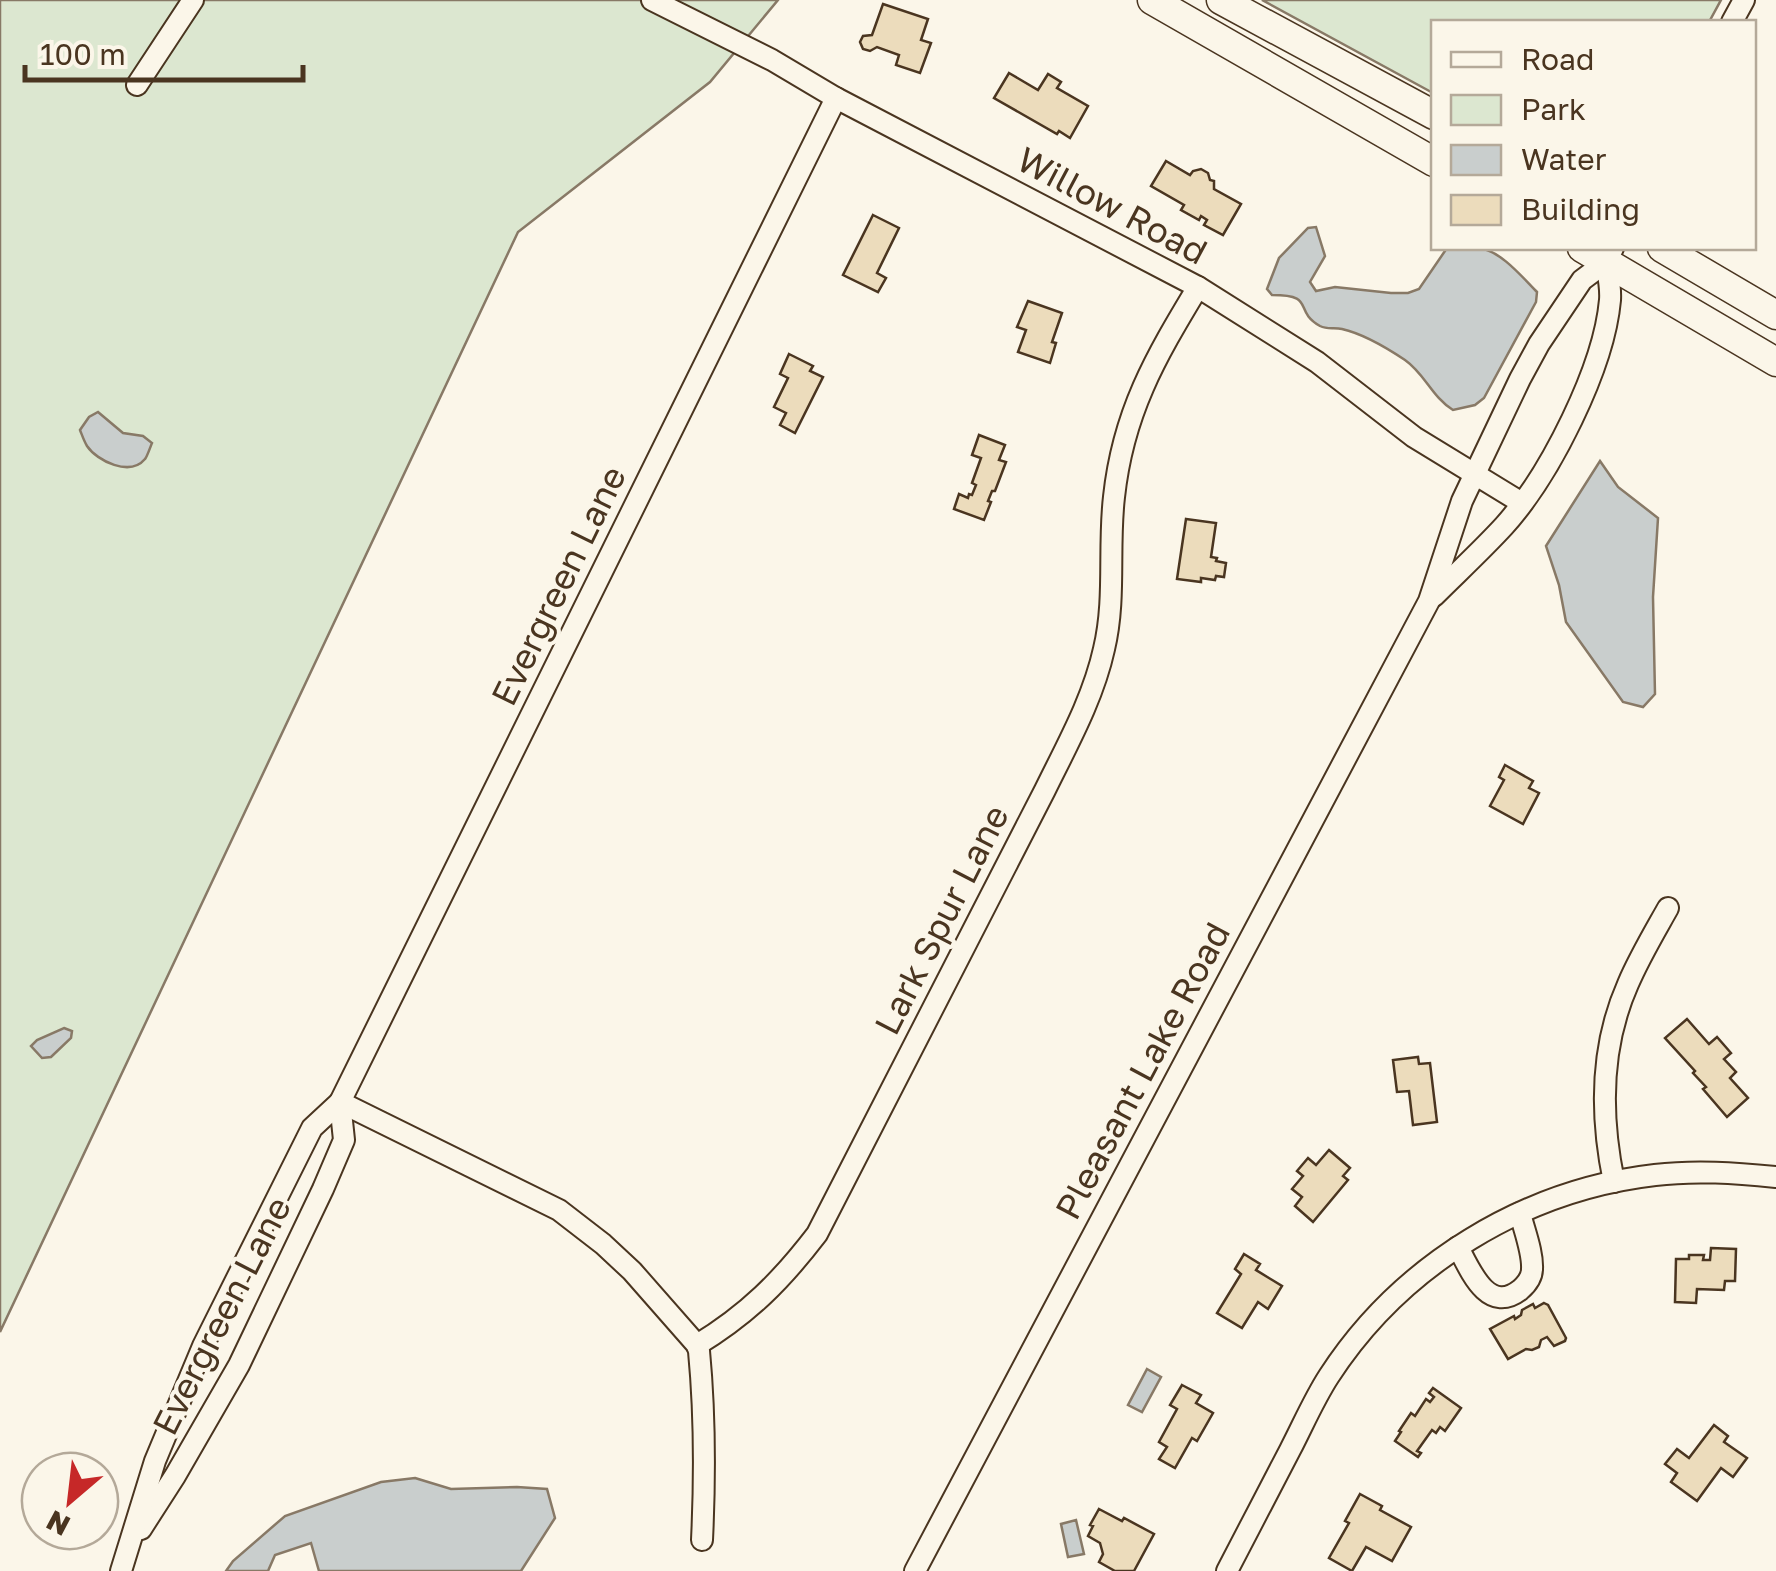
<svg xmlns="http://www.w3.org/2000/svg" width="1776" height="1571" font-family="'Golos Text',sans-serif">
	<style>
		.green { fill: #dce7d0; stroke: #887966; stroke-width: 2.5 }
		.water { fill: #c9cecd; stroke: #887966; stroke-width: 2.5 }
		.building { fill: #ecdcbc; stroke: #4a3520; stroke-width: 2.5 }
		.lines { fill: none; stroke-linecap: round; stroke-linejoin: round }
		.minor-casing { stroke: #4a3520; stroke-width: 24 }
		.major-casing { stroke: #4a3520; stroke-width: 31 }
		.minor { stroke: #fbf6e9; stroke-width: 20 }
		.major { stroke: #fbf6e9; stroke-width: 28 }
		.labels { text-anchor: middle; stroke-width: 8; stroke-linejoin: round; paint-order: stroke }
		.street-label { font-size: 35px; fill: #4a3520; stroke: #fbf6e9 }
	</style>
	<rect width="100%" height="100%" fill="#fbf6e9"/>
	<!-- green -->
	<g class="green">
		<polygon points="0,0 778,0 710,82 518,232 0,1332"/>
		<polygon points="1262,0 1721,0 1709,22 1434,22 1433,93"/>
	</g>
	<!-- water -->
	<g class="water">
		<path d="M1316 227 1325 256 1310 282 1316 291 1335 287 1391 293H1408L1419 289 1447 248C1457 247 1470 245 1480 248 1502 252 1522 277 1537 292L1536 302 1484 398 1475 405 1453 410C1432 397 1425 374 1405 360 1387 348 1364 334 1342 329 1334 327 1328 330 1320 326 1292 310 1317 295 1272 295L1267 289 1279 258 1308 228Z"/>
		<path d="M98 412 123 433 143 436 152 443C151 445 147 457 145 459 130 477 97 461 87 446 84 441 82 435 80 430L89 417Z"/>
		<polygon points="1600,461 1618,487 1658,518 1653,597 1655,694 1643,707 1623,702 1566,622 1559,585 1546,546"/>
		<polygon points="64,1028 72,1031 71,1038 51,1057 42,1058 31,1046 37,1040"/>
		<polygon points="1147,1369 1161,1377 1142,1412 1128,1405"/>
		<polygon points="415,1478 451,1489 517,1487 547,1489 555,1518 521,1571 319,1571 311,1543 275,1555 268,1571 226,1571 233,1561 285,1516 381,1482"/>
		<polygon points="1076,1520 1084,1554 1068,1557 1061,1524"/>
	</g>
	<!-- building -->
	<g class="building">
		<polygon points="883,4 928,19 921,40 931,43 920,73 896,65 899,55 877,47 870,51 863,49 860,42 863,36 872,35"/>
		<polygon points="1009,73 1038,90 1048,74 1061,82 1057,88 1088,106 1070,138 1059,131 1057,134 994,98"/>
		<polygon points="1166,161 1190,175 1193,171 1201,169 1208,173 1210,180 1214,181 1214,189 1241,204 1223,235 1204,225 1207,220 1201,216 1199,220 1181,210 1184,205 1151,186"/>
		<polygon points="873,215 899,228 877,273 886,278 878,292 843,275"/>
		<polygon points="1028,301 1062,313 1052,342 1056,343 1050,363 1018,352 1026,330 1017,327"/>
		<polygon points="789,354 813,366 810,371 823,377 795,433 780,425 786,413 774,407 788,378 780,374"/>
		<polygon points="979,435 1005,445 999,460 1006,462 995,491 992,491 988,501 991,502 984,520 954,509 959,494 968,498 969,494 972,495 976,485 972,483 981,458 972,455"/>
		<polygon points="1186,519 1216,523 1211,557 1217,558 1216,561 1226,563 1224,577 1216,576 1215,580 1201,578 1201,582 1177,579"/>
		<polygon points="1505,765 1533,781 1529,788 1539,793 1523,824 1490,806 1504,780 1499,777"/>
		<polygon points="1687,1019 1709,1044 1717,1037 1731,1053 1724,1059 1736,1072 1730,1078 1748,1098 1727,1117 1703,1089 1706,1087 1693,1073 1695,1071 1665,1038"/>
		<polygon points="1418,1057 1419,1064 1430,1063 1437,1122 1413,1125 1409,1091 1397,1092 1393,1060"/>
		<polygon points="1329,1150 1350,1168 1343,1176 1348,1180 1313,1222 1295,1206 1302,1197 1292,1189 1303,1176 1297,1171 1308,1158 1316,1165"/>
		<polygon points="1711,1248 1736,1249 1735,1281 1725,1281 1724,1290 1697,1289 1696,1303 1675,1302 1676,1259 1689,1259 1689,1255 1704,1255 1703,1260 1710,1260"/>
		<polygon points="1244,1254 1260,1264 1256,1270 1282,1286 1268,1309 1258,1302 1242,1328 1217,1313 1241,1274 1235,1269"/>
		<polygon points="1544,1303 1548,1305 1566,1338 1565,1341 1554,1346 1547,1337 1541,1340 1539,1347 1532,1350 1526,1349 1508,1359 1490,1329 1514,1316 1515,1319 1521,1315 1522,1310 1533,1304 1535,1308"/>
		<polygon points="1182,1385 1201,1395 1196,1403 1213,1413 1197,1441 1192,1438 1175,1468 1159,1459 1167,1447 1159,1442 1177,1409 1170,1405"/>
		<polygon points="1433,1388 1461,1408 1445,1431 1440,1427 1436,1433 1432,1430 1417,1451 1421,1453 1418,1457 1395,1441 1401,1432 1399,1431 1411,1413 1415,1416 1426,1399 1430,1402 1434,1397 1429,1393"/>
		<polygon points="1714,1425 1728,1436 1724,1442 1747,1458 1733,1477 1721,1468 1697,1501 1671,1482 1677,1473 1665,1464 1677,1449 1689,1458"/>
		<polygon points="1360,1494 1382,1506 1380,1510 1411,1527 1392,1561 1366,1547 1352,1571 1329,1558 1349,1523 1345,1521"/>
		<polygon points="1099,1509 1122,1521 1124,1518 1154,1534 1134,1571 1115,1571 1099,1562 1103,1554 1100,1543 1088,1536 1093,1526 1090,1525"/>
	</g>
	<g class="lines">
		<!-- minor casing -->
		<g class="minor-casing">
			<g id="minor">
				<polyline points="652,0 772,60 836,98 1198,287 1317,362 1414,437 1522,503"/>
				<polyline points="1732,22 1744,0"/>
				<polyline points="137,85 193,0"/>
				<path d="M1434 596C1457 573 1482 550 1504 526 1550 475 1604 368 1610 300 1611 287 1608 274 1606 262"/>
				<polyline points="340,1102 559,1210 603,1244 632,1271 697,1345"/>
				<path d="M1614 1182C1600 1115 1600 1047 1628 984 1639 958 1654 933 1668 908"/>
				<path d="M1458 1247C1470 1270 1488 1315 1520 1290 1527 1284 1532 1277 1532 1269 1533 1252 1524 1230 1520 1213"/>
				<path d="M697 1345C748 1314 781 1281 817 1234L1045 790C1067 745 1093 699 1104 649 1116 599 1108 548 1114 497 1123 413 1155 358 1198 287"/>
				<path d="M697 1345 699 1351C705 1414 705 1477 702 1540"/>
				<polyline points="141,1529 175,1476 239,1365 323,1189 344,1140 340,1102"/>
				<polyline points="121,1571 155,1461 203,1346 312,1128 340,1102 836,98"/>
				<polyline points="915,1571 1429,601 1462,501 1520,379 1539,344 1582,280 1606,262 1613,248"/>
				<path d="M1227 1571C1248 1531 1269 1490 1290 1450 1303 1425 1314 1399 1329 1376 1401 1265 1524 1190 1655 1175 1695 1170 1736 1173 1776 1177"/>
			</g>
		</g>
		<!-- major casing -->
		<g class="major-casing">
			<g id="major">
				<polyline points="1152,0 1434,162"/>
				<polyline points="1221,0 1434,115"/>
				<polyline points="1582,248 1776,362"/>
				<polyline points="1662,248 1776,315"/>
			</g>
		</g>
		<!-- minor -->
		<use href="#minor" class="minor"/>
		<!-- major -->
		<use href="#major" class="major"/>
	</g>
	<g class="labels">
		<!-- street labels -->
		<g class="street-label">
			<text transform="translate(1112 206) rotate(28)" y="12">Willow Road</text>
			<text transform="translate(559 586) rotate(-64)" y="12">Evergreen Lane</text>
			<text transform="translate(942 920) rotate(-63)" y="12">Lark Spur Lane</text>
			<text transform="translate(1143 1071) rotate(-62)" y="12">Pleasant Lake Road</text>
			<text transform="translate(222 1316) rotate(-63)" y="12">Evergreen Lane</text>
		</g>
	</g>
	<!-- legend -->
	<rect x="1431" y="20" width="325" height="230" fill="#fbf6e9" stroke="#b4a999" stroke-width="2.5"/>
	<rect x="1451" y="52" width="50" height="15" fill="#fbf6e9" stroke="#b4a999" stroke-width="2.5"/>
	<text x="1521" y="70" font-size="30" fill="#4a3520">Road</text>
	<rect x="1451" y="95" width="50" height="30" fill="#dce7d0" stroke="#b4a999" stroke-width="2.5"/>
	<text x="1521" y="120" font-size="30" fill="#4a3520">Park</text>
	<rect x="1451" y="145" width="50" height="30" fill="#c9cecd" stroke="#b4a999" stroke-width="2.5"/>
	<text x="1521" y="170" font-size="30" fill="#4a3520">Water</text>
	<rect x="1451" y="195" width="50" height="30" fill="#ecdcbc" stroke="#b4a999" stroke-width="2.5"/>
	<text x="1521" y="220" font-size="30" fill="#4a3520">Building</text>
	<!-- north arrow -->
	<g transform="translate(70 1501) rotate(208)"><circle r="48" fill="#fbf6e9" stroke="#b4a999" stroke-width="2.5"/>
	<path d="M0-8L18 38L0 25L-18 38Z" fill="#c62828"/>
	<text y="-15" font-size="28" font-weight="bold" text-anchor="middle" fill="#4a3520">N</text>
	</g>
	<!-- scale -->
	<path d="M25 65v15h278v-15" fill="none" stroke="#4a3520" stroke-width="5"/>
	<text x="40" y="65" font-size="30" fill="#4a3520" stroke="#fbf6e9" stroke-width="8" paint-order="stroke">100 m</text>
</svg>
